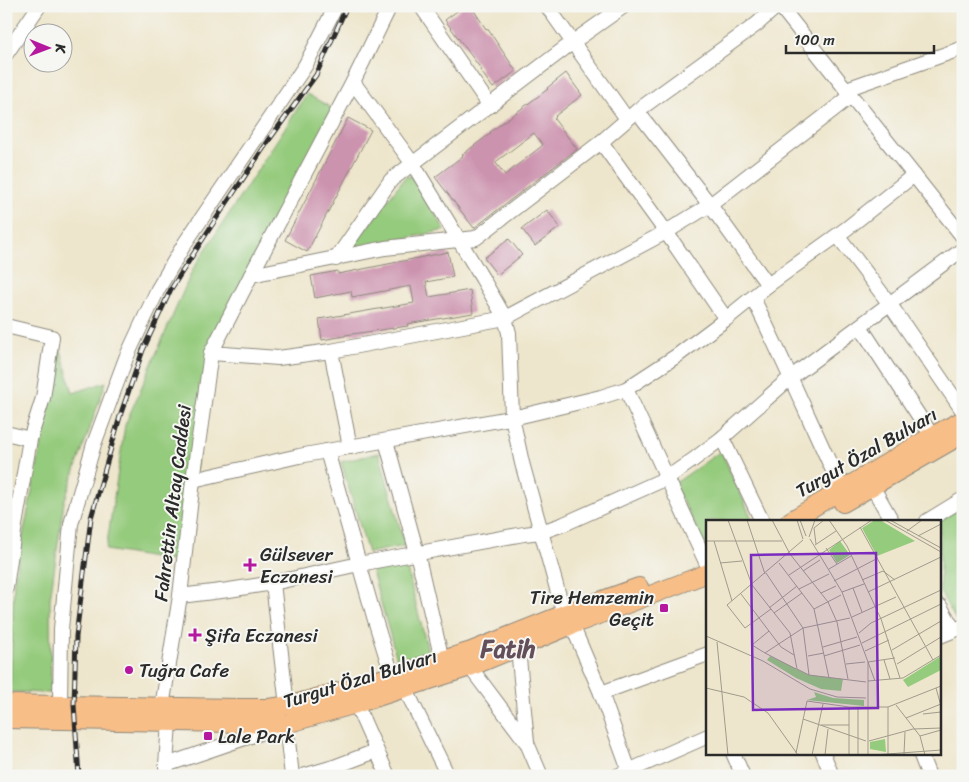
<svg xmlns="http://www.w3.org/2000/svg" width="969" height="782" font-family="Sriracha,sans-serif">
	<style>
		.green { fill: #95cb7d; stroke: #607b54 }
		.building { fill: #cc93af; fill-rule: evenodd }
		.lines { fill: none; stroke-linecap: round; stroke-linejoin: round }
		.minor-casing { stroke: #8c887c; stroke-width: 16 }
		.major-casing { stroke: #8c887c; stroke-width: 20 }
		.minor { stroke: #fff; stroke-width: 14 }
		.major { stroke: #f7be88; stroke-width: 18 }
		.rail-casing { stroke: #2b2b2b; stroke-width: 5 }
		.rail { stroke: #f6f6f2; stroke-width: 3; stroke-dasharray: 9; stroke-linecap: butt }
		.poi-dot { fill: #b5179e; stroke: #f6f6f2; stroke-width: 2 }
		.labels { text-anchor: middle; stroke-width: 4; stroke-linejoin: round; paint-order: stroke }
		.street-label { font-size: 19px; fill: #2b2b2b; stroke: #f6f6f2 }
		.poi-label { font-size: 19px; fill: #2b2b2b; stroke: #f6f6f2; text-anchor: start }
		.district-label { font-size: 24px; font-weight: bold; fill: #634f59; stroke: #f6f6f2 }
		.inset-road { fill: none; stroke: #a09b8c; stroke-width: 1 }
		.view { fill: #7b2cbf; fill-opacity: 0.15; stroke: #7b2cbf; stroke-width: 2.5 }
		.inset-edge { fill: none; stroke: #2b2b2b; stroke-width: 2.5 }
	</style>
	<rect width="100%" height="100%" fill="#f6f6f2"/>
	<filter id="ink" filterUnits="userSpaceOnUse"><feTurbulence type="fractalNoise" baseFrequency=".02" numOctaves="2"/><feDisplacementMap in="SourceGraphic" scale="10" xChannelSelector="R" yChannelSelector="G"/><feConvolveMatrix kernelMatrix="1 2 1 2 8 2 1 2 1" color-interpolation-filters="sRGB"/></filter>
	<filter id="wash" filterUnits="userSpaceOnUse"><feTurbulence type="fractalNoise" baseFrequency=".0096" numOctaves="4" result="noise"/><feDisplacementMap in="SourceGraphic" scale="20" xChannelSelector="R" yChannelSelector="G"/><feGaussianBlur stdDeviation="1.12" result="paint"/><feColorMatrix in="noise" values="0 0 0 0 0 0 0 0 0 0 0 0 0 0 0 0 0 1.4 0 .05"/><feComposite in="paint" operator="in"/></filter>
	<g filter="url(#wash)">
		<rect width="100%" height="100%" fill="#eee6cc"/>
		<!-- green -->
		<g class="green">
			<polygon points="307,94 337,111 211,353 184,563 106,550 125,425 193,269"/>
			<polygon points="412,176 445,230 357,249 353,248 354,244 405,177"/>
			<polygon points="57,336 73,393 106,382 64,502 50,599 51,693 10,692 14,580 52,392"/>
			<polygon points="721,451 753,521 708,521 708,551 674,484"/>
			<polygon points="379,453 405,546 368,553 341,462"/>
			<polygon points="963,506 963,616 956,620 940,592 940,521"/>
			<polygon points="406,565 429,655 398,663 372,571"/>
		</g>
		<g id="blocks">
			<!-- building -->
			<g class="building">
				<polygon points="464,6 471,6 486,29 487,28 516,71 493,88 480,70 481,69 445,20"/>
				<path d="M566 73 582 95 555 116 556 117 554 119 577 149 474 228 435 177 463 156 462 155 491 133 490 132 548 89 547 88ZM534 133 543 145 505 175 496 163 497 161Z"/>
				<polygon points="348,118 371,130 307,252 285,240"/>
				<polygon points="547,210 560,227 535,246 522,229"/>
				<polygon points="509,239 522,255 497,275 484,258"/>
				<polygon points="448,252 453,277 426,282 429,297 470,290 473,313 407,324 408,326 345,335 345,336 322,340 319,319 414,303 411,286 352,297 351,291 315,298 311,276 338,271 338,274"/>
			</g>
		</g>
	</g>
	<g filter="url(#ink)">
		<use href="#blocks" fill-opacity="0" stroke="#8c887c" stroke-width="1"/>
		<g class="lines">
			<!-- minor casing -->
			<g class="minor-casing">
				<g id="minor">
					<polyline points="421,6 490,106"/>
					<polyline points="547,6 627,119"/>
					<polyline points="780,6 963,237"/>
					<polyline points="6,54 39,6"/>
					<polyline points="353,82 390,6"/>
					<polyline points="846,89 963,48"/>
					<polyline points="637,111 710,205 768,285"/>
					<polyline points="601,142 666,232 726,319"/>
					<polyline points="838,236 889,303 963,411"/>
					<polyline points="336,259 391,180 573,42 624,6"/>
					<polyline points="251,275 353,82 413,164 482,278 505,318 509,333 512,417 522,463 564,614"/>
					<path d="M753 298C784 361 812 426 842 490"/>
					<polyline points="6,326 52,337 43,398 30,439 14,531 6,588"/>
					<polyline points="860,326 932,436"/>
					<polyline points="331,351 350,447"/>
					<polyline points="211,353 278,358 331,351 505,318 666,232 710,205 851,96"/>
					<polyline points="626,389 706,562"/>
					<polyline points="6,433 30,439"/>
					<polyline points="722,438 762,521"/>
					<polyline points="386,441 417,553 442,660"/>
					<polyline points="327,451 375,620 392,675"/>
					<polyline points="193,480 299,456 521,416 601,397 626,389 678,355 726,319 768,285 846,229 914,175"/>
					<polyline points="872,486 892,521"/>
					<polyline points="927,521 963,499"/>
					<polyline points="273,583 287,706"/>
					<polyline points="180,596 229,590 273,583 359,564 524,534 541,532 564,524 667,478 693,460 722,438 790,378 963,249"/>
					<polyline points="940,606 954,630"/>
					<polyline points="572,625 601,693 631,776"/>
					<polyline points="940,636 962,627"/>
					<polyline points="518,648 527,742"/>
					<polyline points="470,667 527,743 541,776"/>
					<polyline points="405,688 448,776"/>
					<polyline points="601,693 708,654"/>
					<polyline points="356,704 388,776"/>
					<polyline points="60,705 61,629 71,524 94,444 126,358 158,289 185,243 305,66 336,6"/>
					<polyline points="162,707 180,596 193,480 211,353 251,275 385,248 476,238 601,142 637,111 757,24 777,6"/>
					<polyline points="733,753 743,776"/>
					<polyline points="823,753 832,776"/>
					<polyline points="920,753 929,776"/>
					<polyline points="166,765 286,724 292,776"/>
					<polyline points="167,776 166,765 169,723"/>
					<polyline points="303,776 334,767 376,751"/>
					<polyline points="617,776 708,736"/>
				</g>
			</g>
			<!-- major casing -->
			<g class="major-casing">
				<g id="major">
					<polyline points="843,503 963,434"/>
					<polyline points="790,521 932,436 963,420"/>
					<polyline points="6,704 238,708 268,708 291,705 345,690 471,651 564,614 639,587"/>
					<polyline points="6,719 286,724 356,704 470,667 572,625 708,573"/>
				</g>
			</g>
			<!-- minor -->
			<use href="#minor" class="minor"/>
			<!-- major -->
			<use href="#major" class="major"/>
			<!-- rail casing -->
			<g class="rail-casing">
				<polyline id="rail" points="79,776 74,705 76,636 91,518 121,413 143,350 171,289 210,228 269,140 316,75 347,6"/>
			</g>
			<!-- rail -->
			<use href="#rail" class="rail"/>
		</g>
	</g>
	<!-- markers -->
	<g class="poi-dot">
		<path d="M247.5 557.5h5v5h5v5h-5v5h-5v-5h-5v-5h5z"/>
		<rect x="659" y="603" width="10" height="10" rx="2.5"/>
		<path d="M192.5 627.5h5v5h5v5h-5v5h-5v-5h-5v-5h5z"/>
		<circle cx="129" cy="670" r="5"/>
		<rect x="203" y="731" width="10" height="10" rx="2.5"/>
	</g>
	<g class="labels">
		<!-- street labels -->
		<g class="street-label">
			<text transform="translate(866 452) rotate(-30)" y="7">Turgut Özal Bulvarı</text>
			<text transform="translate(172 503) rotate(-83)" y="7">Fahrettin Altay Caddesi</text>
			<text transform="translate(360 678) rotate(-17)" y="7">Turgut Özal Bulvarı</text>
		</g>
		<!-- poi labels -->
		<g class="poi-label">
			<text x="260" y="561">Gülsever<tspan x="260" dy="22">Eczanesi</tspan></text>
			<text x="654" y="604" text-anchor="end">Tire Hemzemin<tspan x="654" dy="22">Geçit</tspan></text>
			<text x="205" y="642">Şifa Eczanesi</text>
			<text x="139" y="677">Tuğra Cafe</text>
			<text x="218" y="743">Lale Park</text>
		</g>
		<!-- district labels -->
		<g class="district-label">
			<text x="508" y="657">Fatih</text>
		</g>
	</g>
	<!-- overview -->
	<g transform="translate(706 520)">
		<rect width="235" height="235" fill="#eee6cc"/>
		<path d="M169 0H174L209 21 171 36 156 8ZM134 21 144 35 131 43 123 30ZM64 136 103 155 137 159 135 171 115 169 90 158 61 140ZM235 136V150L202 167 197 160ZM108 172 127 178 158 180V186L101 180 110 177ZM179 219 180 232 164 229V222Z" fill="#95cb7d"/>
		<path class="inset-road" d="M22 0 46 65 84 113 91 149 103 155 160 162M41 0 59 54M66 0 84 34 122 82 131 102 142 159M91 0 97 19M94 0 100 16M123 0 141 26 175 99 194 158M179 0 235 32M184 0 235 28M154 7 227 140M201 11 216 0M212 16 235 4M103 17 109 0M104 19 136 72 162 142V235M0 21H76M8 21 26 81M110 24 108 8 118 0M109 25 130 11M120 28 131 44M14 43 36 41M73 43 108 89 123 158M123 49 145 36M97 51 114 40M60 53 97 108 103 155M83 55 166 0M156 60 177 51 189 60M128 61 172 38M147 68 156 92M93 69 123 54M136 72 158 64M162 72 235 37M115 73 130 66M35 74 75 127 88 135M63 88 91 66M65 89 39 108 21 85 97 20M108 89 135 75M68 93 96 73M146 97 190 77M153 113 165 103 235 70M0 116 57 141 104 169 131 177 160 178M11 122 22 235M156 123 235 84M117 127 151 117M186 130 235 101M159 131 183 120M59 133 46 125 63 111M102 136 118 133M118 136 154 125M178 140 184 159M140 144 159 142M191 144 235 117M90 149 59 133 97 108 144 98M162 161 197 158 235 135M169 161 162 142 189 138M0 168 38 177 62 193 92 235M230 168 235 186M190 185 214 216 219 235M217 194 235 192M200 198 235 184M97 199 160 221M115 205H143M214 216 235 210M163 221 207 209 235 208M90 233 101 181 143 187H182L235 166M198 234 199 212M106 235 117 184M119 235 122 209M143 235V187M152 235V187M168 235 235 230M182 235V187"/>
		<path class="view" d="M170 33 172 188 47 190 45 35Z"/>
		<rect width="235" height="235" class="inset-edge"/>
	</g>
	<!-- margin -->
	<rect width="969" height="782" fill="none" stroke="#f6f6f2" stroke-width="25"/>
	<!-- north arrow -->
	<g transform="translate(48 48) rotate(91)"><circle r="24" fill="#f6f6f2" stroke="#a5a5a2"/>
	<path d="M0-4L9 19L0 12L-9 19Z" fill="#b5179e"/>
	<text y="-8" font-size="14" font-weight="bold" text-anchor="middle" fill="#2b2b2b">K</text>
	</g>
	<!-- scale -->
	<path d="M786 45v8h148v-8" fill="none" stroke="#2b2b2b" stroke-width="2.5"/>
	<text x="794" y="45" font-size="15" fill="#2b2b2b" stroke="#f6f6f2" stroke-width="4" paint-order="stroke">100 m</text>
</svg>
